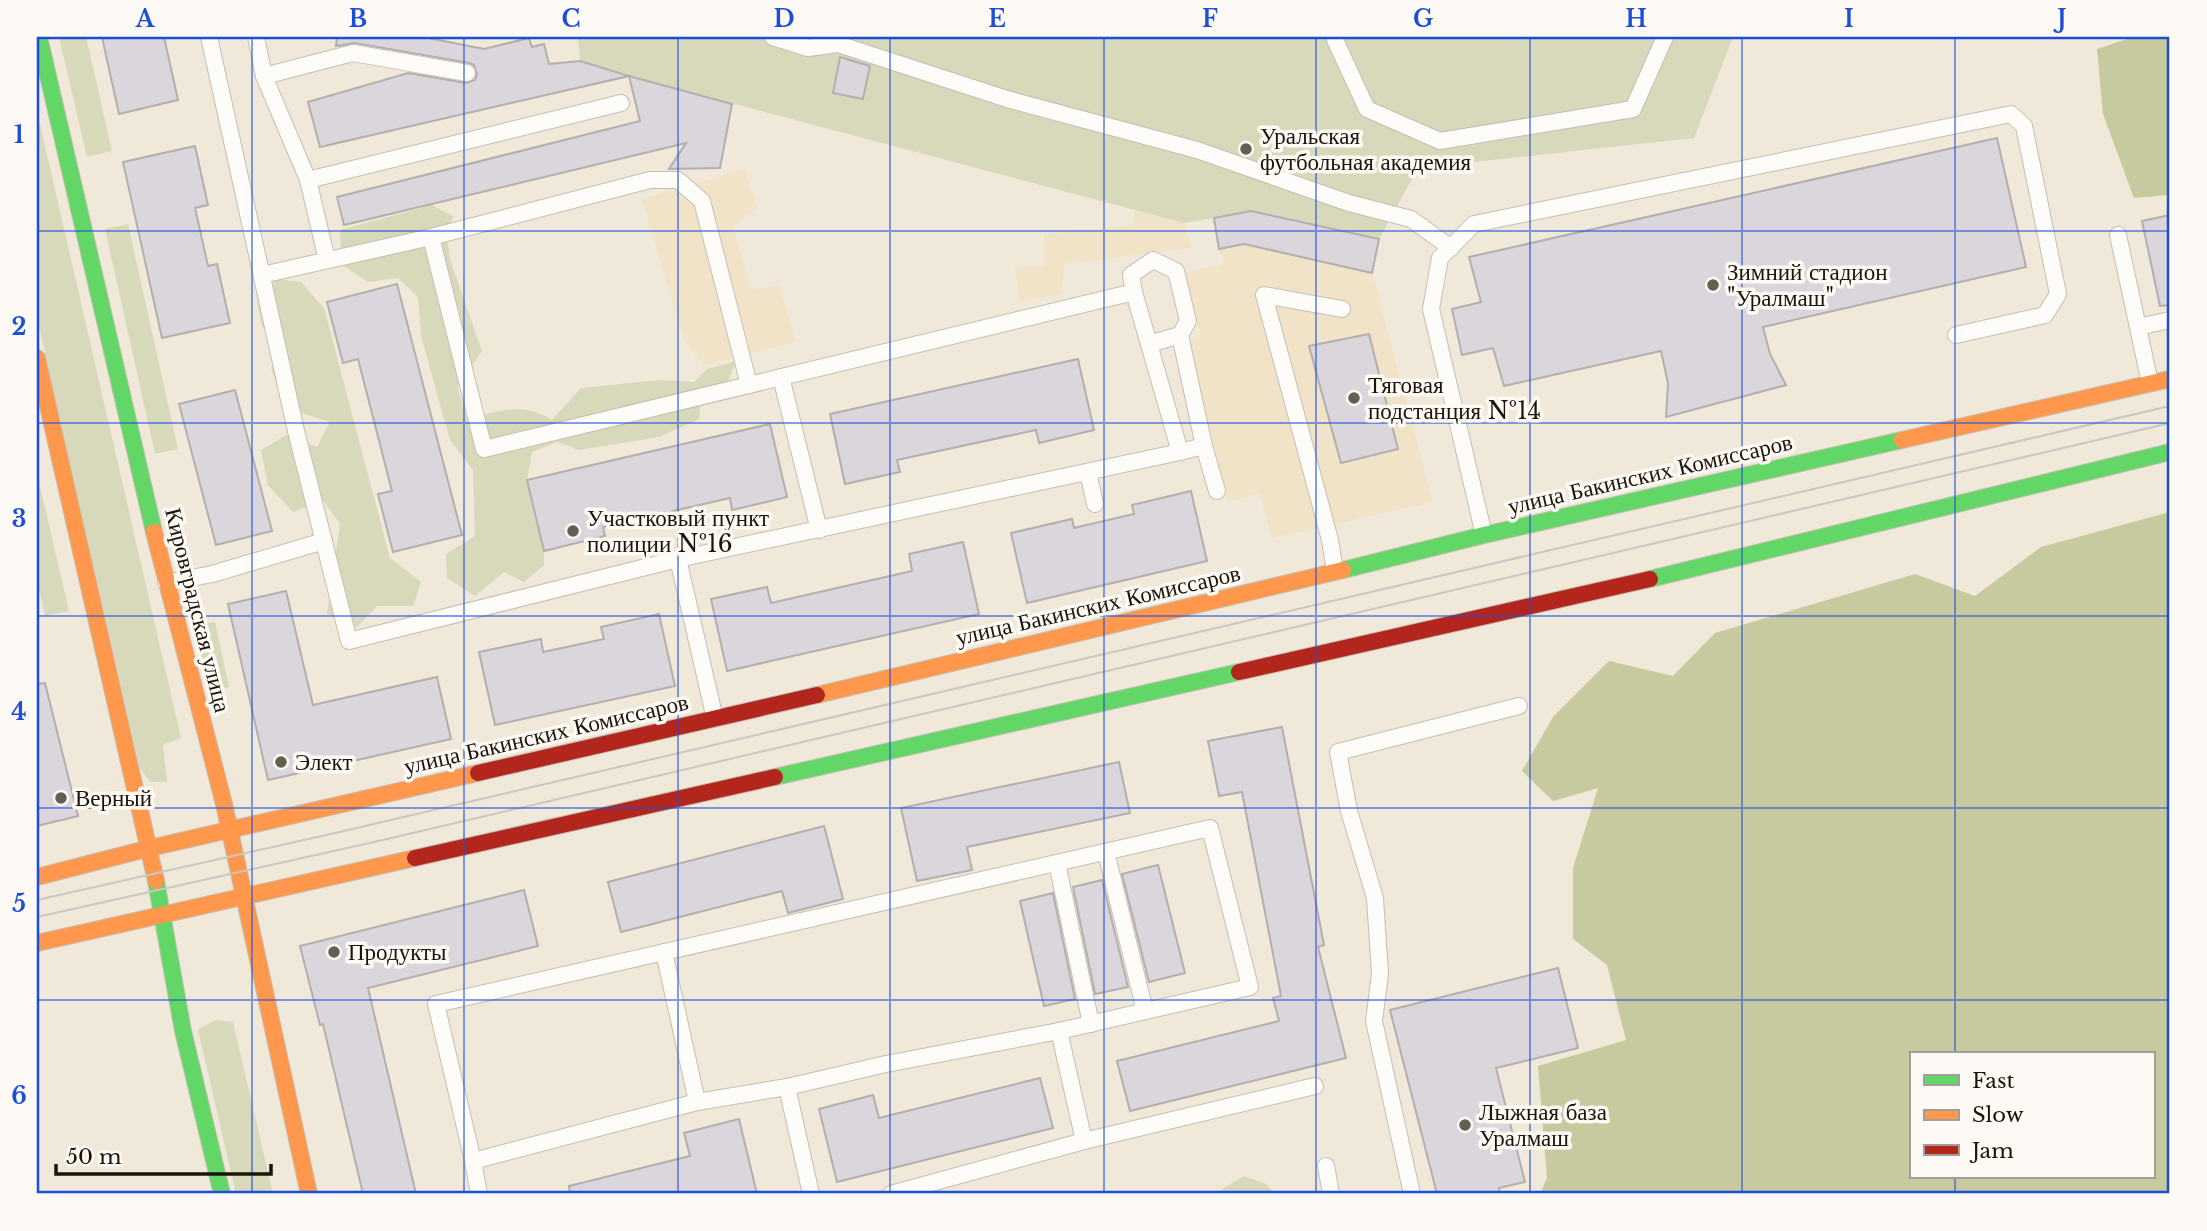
<svg xmlns="http://www.w3.org/2000/svg" width="2207" height="1231" font-family="'Libre Baskerville',serif">
	<style>
		.built { fill: #f1e3c8 }
		.green { fill: #d8d8bb }
		.forest { fill: #c7c99e; fill-rule: evenodd }
		.building { fill: #dad6db; stroke: #b3afae; stroke-width: 2 }
		.lines { fill: none; stroke-linecap: round; stroke-linejoin: round }
		.lane-casing { stroke: #c5bfb2; stroke-width: 18 }
		.fast-casing { stroke: #c5bfb2; stroke-width: 18 }
		.slow-casing { stroke: #c5bfb2; stroke-width: 18 }
		.jam-casing { stroke: #c5bfb2; stroke-width: 18 }
		.lane { stroke: #fdfcf9; stroke-width: 16 }
		.fast { stroke: #63d668; stroke-width: 16 }
		.slow { stroke: #ff974d; stroke-width: 16 }
		.jam { stroke: #b3261e; stroke-width: 16 }
		.tram { stroke: #c9c7c3; stroke-width: 2 }
		.grid { fill: none; stroke: #1d4ed8; stroke-width: 2; stroke-opacity: 0.55 }
		.poi-dot { fill: #655e52; stroke: #fdf9f4; stroke-width: 2.5 }
		.labels { text-anchor: middle; stroke-width: 7; stroke-linejoin: round; paint-order: stroke }
		.poi-label { font-size: 23px; fill: #1a140a; stroke: #fdf9f4; text-anchor: start }
		.street-label { font-size: 23px; fill: #1a140a; stroke: #fdf9f4 }
		.neatline { fill: none; stroke: #1d4ed8; stroke-width: 2.5 }
		.grid-label { font-size: 23px; text-anchor: middle; font-weight: bold; fill: #1d4ed8 }
	</style>
	<rect width="100%" height="100%" fill="#f0e8d8"/>
	<!-- built -->
	<g class="built">
		<polygon points="745,170 757,208 733,226 751,290 779,285 796,342 704,365 685,343 642,199"/>
		<polygon points="1135,211 1184,223 1191,248 1064,264 1062,294 1020,301 1015,268 1044,266 1044,234 1133,226"/>
		<polygon points="1251,211 1379,239 1372,273 1433,502 1272,538 1259,493 1228,502 1189,340 1201,337 1186,272 1225,264 1219,249 1214,218"/>
	</g>
	<!-- green -->
	<g class="green">
		<polygon points="59,37 86,37 112,151 87,157"/>
		<polygon points="578,37 1733,37 1694,138 1418,168 1379,239 1251,211 1184,223 629,76 580,61"/>
		<polygon points="37,111 181,738 163,745 167,782 150,782 140,768 37,318"/>
		<path d="M432 205 454 217 446 228 450 260 482 351 457 386 467 420C496 411 525 401 552 420L581 388 659 380 694 382 707 369 736 361 727 384 703 387 699 419 659 437 579 450 557 442 532 452 527 480 544 551V565L524 582 504 572 475 596 447 578 446 554 475 536 473 470 450 440 421 336 418 297 398 278 368 282 341 264 340 230Z"/>
		<polygon points="128,224 178,449 155,454 105,229"/>
		<polygon points="277,279 301,282 324,308 390,558 421,582 413,606 377,606 357,627 327,614 340,524 323,500 293,512 268,485 261,450 286,435 317,447 330,422 285,408 271,368 286,348 262,327 257,300"/>
		<polygon points="37,473 69,611 45,616 37,580"/>
		<polygon points="215,622 229,687 209,691 195,626"/>
		<polygon points="215,1020 233,1022 273,1194 236,1194 198,1030"/>
		<polygon points="1244,1176 1266,1184 1275,1194 1222,1194 1222,1189"/>
	</g>
	<!-- forest -->
	<g class="forest">
		<polygon points="2133,37 2170,37 2170,195 2134,198 2103,114 2097,49"/>
		<path d="M2170 512V1194H1540L1547 1178 1538 1066 1626 1040 1607 965 1573 939V868L1598 788 1553 801 1522 771 1553 717 1609 661 1673 676 1715 633 1915 574 1975 596 2041 547ZM1911 1054H2153V1177H1911Z"/>
	</g>
	<!-- building -->
	<g class="building">
		<polygon points="102,37 164,37 178,100 119,114"/>
		<polygon points="337,37 423,37 484,49 529,38 532,47 544,44 549,64 580,61 629,76 320,147 308,102 408,73 466,83 475,80 477,74 474,65 469,63 355,43 336,46"/>
		<polygon points="840,57 870,66 863,99 833,93"/>
		<polygon points="629,76 732,104 720,168 669,169 686,143 344,225 337,197 640,121"/>
		<polygon points="1997,138 2026,267 1763,327 1770,354 1786,385 1666,417 1668,383 1661,351 1504,386 1493,348 1462,355 1452,309 1481,302 1469,257"/>
		<polygon points="195,146 208,205 195,208 208,266 217,264 230,323 162,338 123,162"/>
		<polygon points="1251,211 1379,239 1372,273 1244,244 1219,249 1214,218"/>
		<polygon points="2170,215 2170,305 2160,306 2142,221"/>
		<polygon points="397,284 462,535 393,552 378,494 392,491 358,359 343,363 327,302"/>
		<polygon points="1369,334 1398,449 1341,463 1309,346"/>
		<polygon points="1078,359 1094,430 1039,443 1036,430 897,460 900,472 845,484 830,414"/>
		<polygon points="235,390 272,531 216,545 179,404"/>
		<polygon points="770,424 787,497 732,510 730,498 603,527 605,536 544,551 527,480"/>
		<polygon points="1191,491 1207,561 1027,603 1011,533 1072,519 1074,528 1134,514 1132,505"/>
		<polygon points="963,542 979,614 727,671 711,599 767,587 771,603 912,571 909,554"/>
		<polygon points="286,591 313,705 437,677 451,739 268,780 228,604"/>
		<polygon points="659,614 675,686 495,725 479,652 541,639 543,652 604,639 601,627"/>
		<polygon points="45,683 78,816 37,826 37,684"/>
		<polygon points="1282,727 1324,945 1318,947 1346,1058 1130,1111 1117,1061 1279,1021 1273,998 1281,996 1242,792 1219,796 1208,741"/>
		<polygon points="1119,762 1130,813 967,847 972,870 917,881 901,808"/>
		<polygon points="824,826 843,899 788,913 782,891 621,932 608,882"/>
		<polygon points="1158,865 1185,973 1149,982 1122,874"/>
		<polygon points="1102,880 1128,987 1095,994 1073,887"/>
		<polygon points="524,890 538,946 368,988 416,1194 363,1194 323,1024 320,1025 300,946"/>
		<polygon points="1053,893 1075,999 1044,1006 1020,901"/>
		<polygon points="1558,968 1578,1048 1496,1068 1525,1182 1499,1188 1500,1194 1437,1194 1390,1010"/>
		<polygon points="1040,1078 1053,1128 837,1182 819,1109 873,1095 879,1118"/>
		<polygon points="739,1119 757,1194 570,1194 569,1186 690,1156 684,1133"/>
	</g>
	<g class="lines">
		<!-- lane casing -->
		<g class="lane-casing">
			<g id="lane">
				<polyline points="209,37 296,431 349,641 678,559 1180,452 1134,292 484,449 431,237"/>
				<polyline points="256,37 264,76 308,180 327,260"/>
				<polyline points="773,37 808,48 838,44 1007,99 1197,150 1349,203 1411,219 1451,248"/>
				<polyline points="1335,40 1367,109 1440,141 1633,109 1665,37"/>
				<polyline points="264,76 353,53 467,73"/>
				<polyline points="308,180 621,103"/>
				<polyline points="2118,235 2150,383"/>
				<polyline points="262,275 431,237 650,180 678,180 702,201 749,385"/>
				<polyline points="1134,292 1131,275 1153,260 1176,271 1188,321 1180,335 1149,344"/>
				<polyline points="2138,327 2170,320"/>
				<polyline points="1180,335 1204,446"/>
				<polyline points="781,377 819,530"/>
				<polyline points="1180,452 1204,446 1217,491"/>
				<polyline points="1088,472 1095,504"/>
				<polyline points="1484,535 1431,309 1440,258 1474,224 2011,114 2024,126 2058,294 2045,315 1956,335"/>
				<polyline points="678,559 715,719"/>
				<polyline points="1335,572 1330,540 1264,295 1342,309"/>
				<polyline points="166,583 212,574 324,541"/>
				<polyline points="1106,852 1145,1011"/>
				<polyline points="1057,863 1091,1024"/>
				<polyline points="664,952 697,1102"/>
				<polyline points="787,1087 811,1194"/>
				<polyline points="473,1161 436,1004 1210,828 1250,987 1059,1031"/>
				<polyline points="1326,1166 1331,1194"/>
				<polyline points="479,1194 473,1161 697,1102 787,1087 886,1064 1059,1031 1084,1141"/>
				<polyline points="891,1194 1084,1141 1315,1086"/>
				<polyline points="1412,1194 1374,1021 1380,974 1375,898 1349,811 1338,752 1519,706"/>
			</g>
		</g>
		<!-- fast casing -->
		<g class="fast-casing">
			<g id="fast">
				<polyline points="39,37 154,532"/>
				<polyline points="1343,570 1484,535 1902,440"/>
				<polyline points="1650,579 2170,452"/>
				<polyline points="775,777 1239,672"/>
				<polyline points="156,881 183,1031 222,1194"/>
			</g>
		</g>
		<!-- slow casing -->
		<g class="slow-casing">
			<g id="slow">
				<polyline points="37,358 156,881"/>
				<polyline points="1902,440 2170,379"/>
				<polyline points="154,532 224,804 309,1194"/>
				<polyline points="817,695 1343,570"/>
				<polyline points="37,877 150,848 478,773"/>
				<polyline points="37,943 415,858"/>
			</g>
		</g>
		<!-- jam casing -->
		<g class="jam-casing">
			<g id="jam">
				<polyline points="1239,672 1650,579"/>
				<polyline points="478,773 817,695"/>
				<polyline points="415,858 775,777"/>
			</g>
		</g>
		<!-- lane -->
		<use href="#lane" class="lane"/>
		<!-- fast -->
		<use href="#fast" class="fast"/>
		<!-- slow -->
		<use href="#slow" class="slow"/>
		<!-- jam -->
		<use href="#jam" class="jam"/>
		<!-- tram -->
		<g class="tram">
			<polyline points="37,900 335,833 2170,406"/>
			<polyline points="37,917 374,842 2170,423"/>
		</g>
	</g>
	<!-- grid -->
	<path class="grid" d="M252 37V1194M464 37V1194M678 37V1194M890 37V1194M1104 37V1194M1316 37V1194M1530 37V1194M1742 37V1194M1955 37V1054M37 231H2170M37 423H2170M37 616H2170M37 808H2170M37 1000H2170M1955 1177V1194"/>
	<!-- markers -->
	<g class="poi-dot">
		<circle cx="1246" cy="149" r="7"/>
		<circle cx="1713" cy="285" r="7"/>
		<circle cx="1354" cy="398" r="7"/>
		<circle cx="573" cy="531" r="7"/>
		<circle cx="281" cy="762" r="7"/>
		<circle cx="61" cy="798" r="7"/>
		<circle cx="334" cy="952" r="7"/>
		<circle cx="1465" cy="1125" r="7"/>
	</g>
	<g class="labels">
		<!-- poi labels -->
		<g class="poi-label">
			<text x="1260" y="144">Уральская<tspan x="1260" dy="26">футбольная академия</tspan></text>
			<text x="1727" y="280">Зимний стадион<tspan x="1727" dy="26">"Уралмаш"</tspan></text>
			<text x="1368" y="393">Тяговая<tspan x="1368" dy="26">подстанция №14</tspan></text>
			<text x="587" y="526">Участковый пункт<tspan x="587" dy="26">полиции №16</tspan></text>
			<text x="295" y="770">Элект</text>
			<text x="75" y="806">Верный</text>
			<text x="348" y="960">Продукты</text>
			<text x="1479" y="1120">Лыжная база<tspan x="1479" dy="26">Уралмаш</tspan></text>
		</g>
		<!-- street labels -->
		<g class="street-label">
			<text transform="translate(1650 474) rotate(-13)" y="8">улица Бакинских Комиссаров</text>
			<text transform="translate(1098 605) rotate(-13)" y="8">улица Бакинских Комиссаров</text>
			<text transform="translate(198 610) rotate(76)" y="8">Кировградская улица</text>
			<text transform="translate(546 734) rotate(-13)" y="8">улица Бакинских Комиссаров</text>
		</g>
	</g>
	<!-- border -->
	<rect width="2207" height="1231" fill="none" stroke="#fdf9f4" stroke-width="77"/>
	<!-- legend -->
	<rect x="1910" y="1052" width="245" height="126" fill="#fdf9f4" stroke="#a29d96" stroke-width="2"/>
	<rect x="1924" y="1075" width="35" height="10" fill="#63d668" stroke="#a29d96" stroke-width="2"/>
	<text x="1972" y="1088" font-size="21" fill="#1a140a">Fast</text>
	<rect x="1924" y="1110" width="35" height="10" fill="#ff974d" stroke="#a29d96" stroke-width="2"/>
	<text x="1972" y="1122" font-size="21" fill="#1a140a">Slow</text>
	<rect x="1924" y="1145" width="35" height="10" fill="#b3261e" stroke="#a29d96" stroke-width="2"/>
	<text x="1972" y="1158" font-size="21" fill="#1a140a">Jam</text>
	<!-- scale -->
	<path d="M56 1164v10h215v-10" fill="none" stroke="#1a140a" stroke-width="3.5"/>
	<text x="66" y="1164" font-size="21" fill="#1a140a" stroke="#fdf9f4" stroke-width="5" paint-order="stroke">50 m</text>
	<rect x="38" y="38" width="2130" height="1154" class="neatline"/>
	<g class="grid-label">
		<text x="145" y="27">A</text>
		<text x="358" y="27">B</text>
		<text x="571" y="27">C</text>
		<text x="784" y="27">D</text>
		<text x="997" y="27">E</text>
		<text x="1210" y="27">F</text>
		<text x="1423" y="27">G</text>
		<text x="1636" y="27">H</text>
		<text x="1849" y="27">I</text>
		<text x="2062" y="27">J</text>
		<text x="19" y="143">1</text>
		<text x="19" y="335">2</text>
		<text x="19" y="527">3</text>
		<text x="19" y="720">4</text>
		<text x="19" y="912">5</text>
		<text x="19" y="1104">6</text>
	</g>
</svg>
